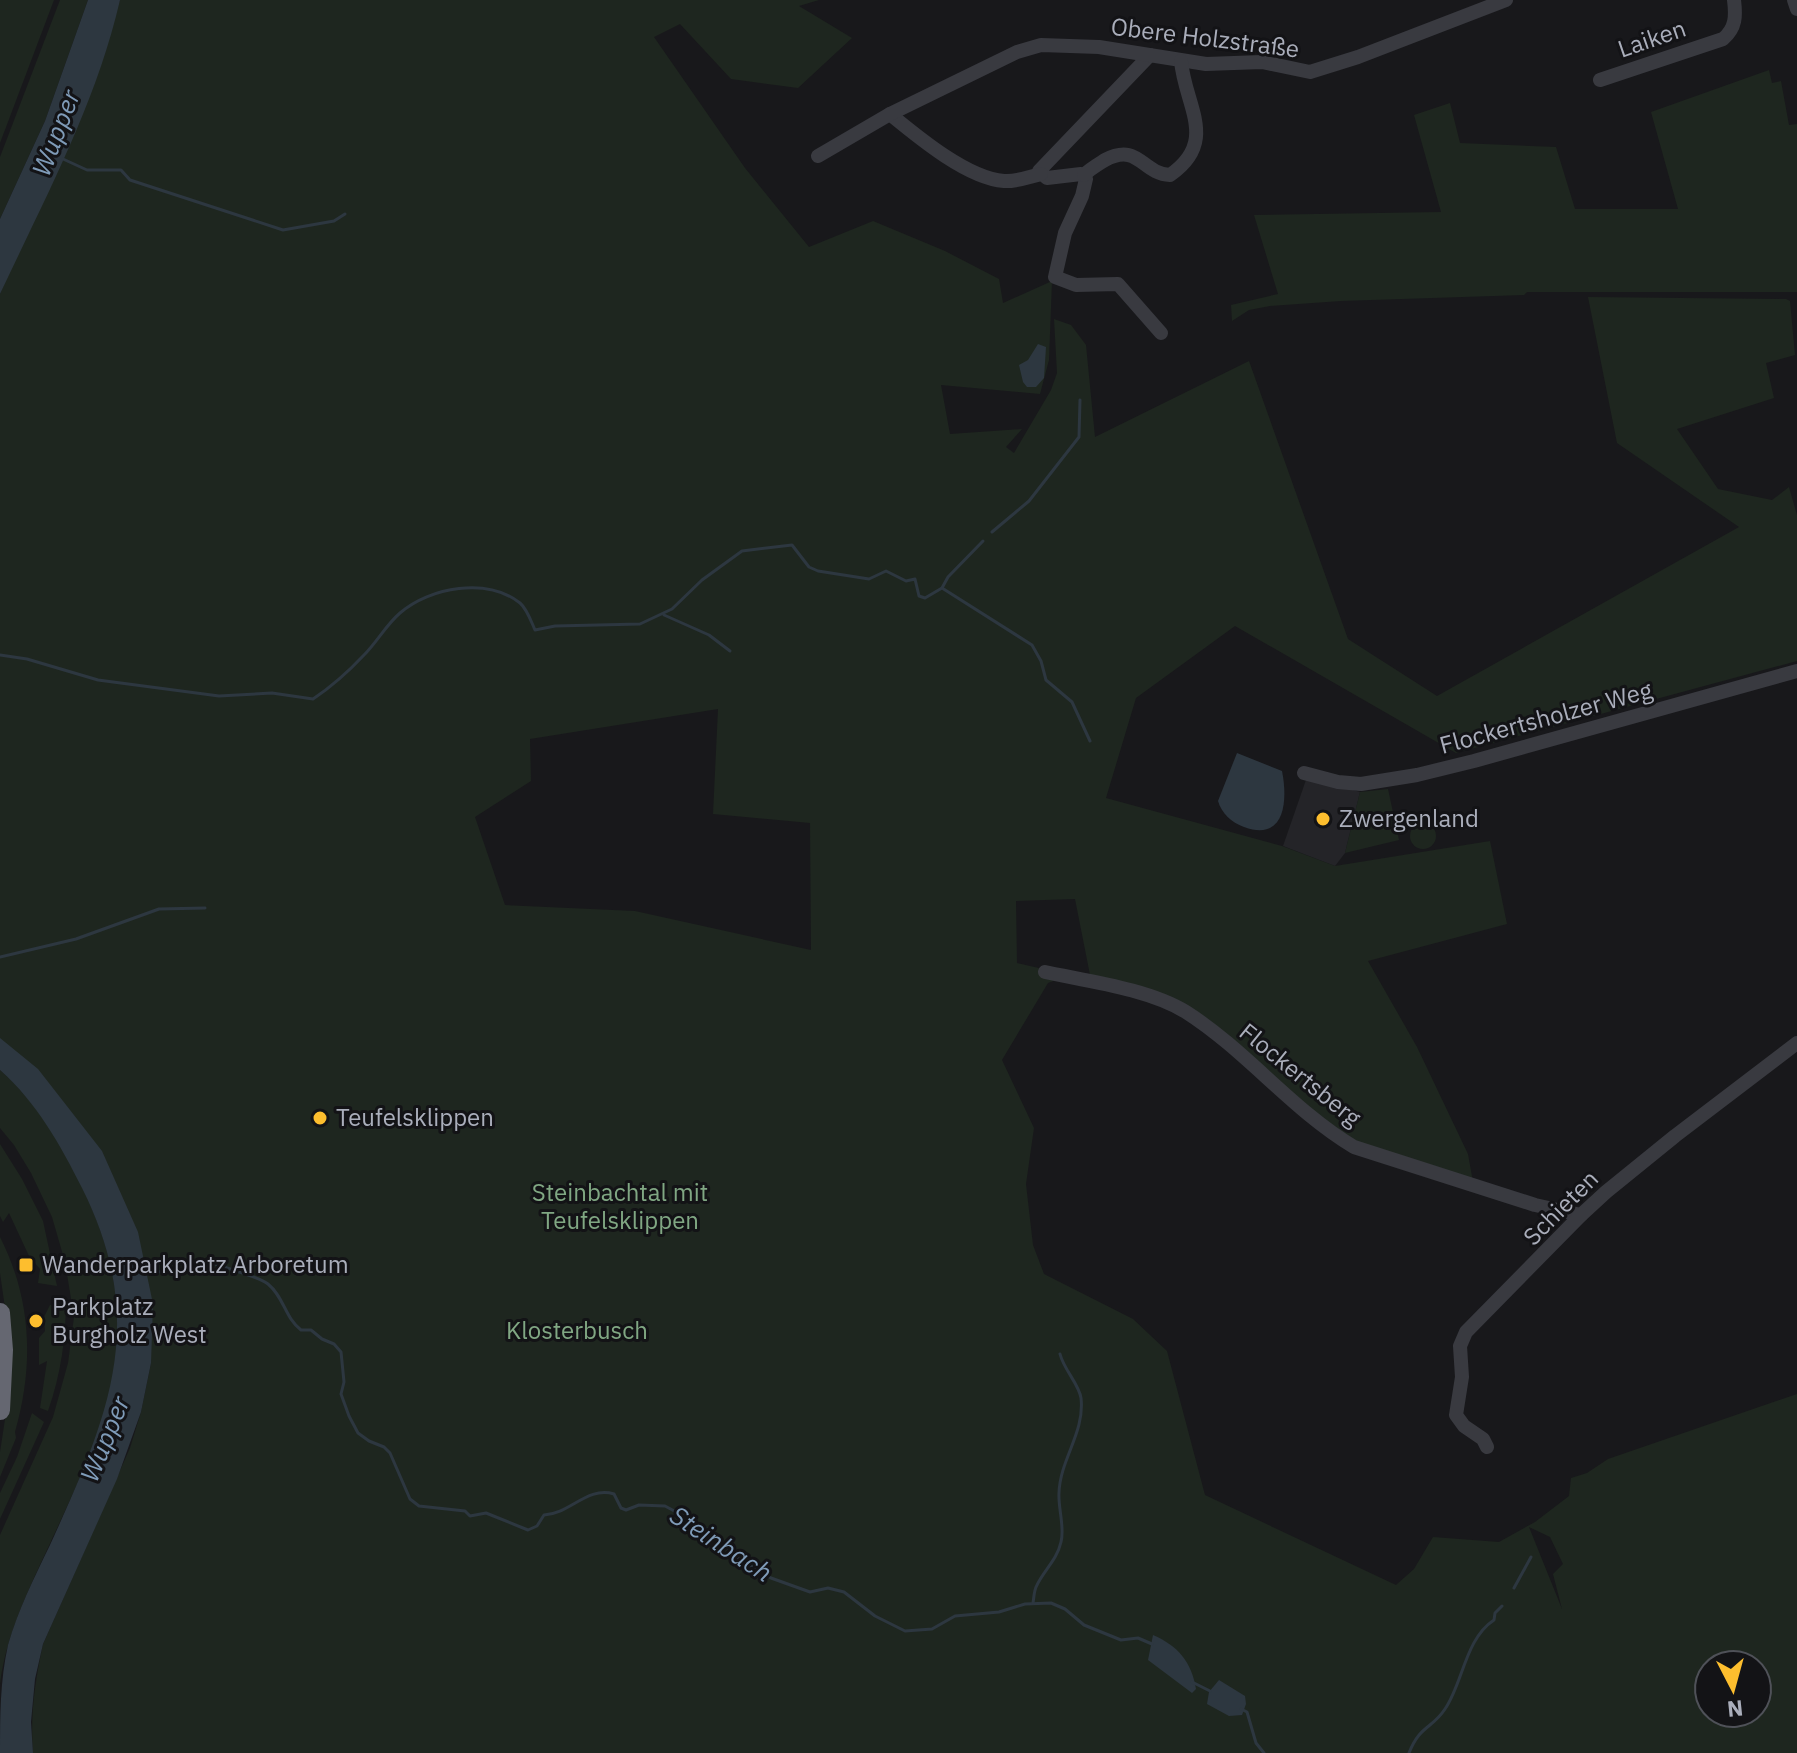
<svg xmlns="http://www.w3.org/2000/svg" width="1797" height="1753" font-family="'IBM Plex Sans',sans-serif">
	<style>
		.built { fill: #242428 }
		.green { fill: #1e261f; fill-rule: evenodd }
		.water { fill: #2d3740 }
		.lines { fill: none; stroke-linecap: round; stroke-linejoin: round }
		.stream { stroke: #2d3740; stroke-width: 3 }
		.minor { stroke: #393a40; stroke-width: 14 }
		.highway { stroke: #656771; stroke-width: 20 }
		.poi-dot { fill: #fdbe2e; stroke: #131316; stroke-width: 3 }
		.labels { text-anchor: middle; stroke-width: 6; stroke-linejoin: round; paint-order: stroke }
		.street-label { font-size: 24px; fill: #aaaebb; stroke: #131316 }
		.poi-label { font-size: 24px; fill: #aaaebb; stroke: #131316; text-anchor: start }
		.park-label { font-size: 24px; fill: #80a783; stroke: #131316 }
		.water-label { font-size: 26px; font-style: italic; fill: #7f9bb8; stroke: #131316 }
	</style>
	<rect width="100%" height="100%" fill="#18181b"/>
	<!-- built -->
	<polygon class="built" points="1307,777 1360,792 1345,853 1335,866 1283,846"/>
	<!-- green -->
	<g class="green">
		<polygon points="0,0 54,0 0,143"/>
		<polygon points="60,0 88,0 45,121 0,219 0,157"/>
		<path d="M120 0H819L799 6 852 38 798 88 731 79 680 24 654 37 745 168 809 247 873 221 945 251 999 279 1003 303 1052 281 1049 360 1040 394 941 385 950 434 1022 429 1006 447 1014 453 1051 390 1057 373 1054 319 1071 325 1086 345 1095 437 1249 361 1348 639 1437 696 1739 527 1617 443 1588 297 1786 299 1790 301 1795 355 1766 363 1774 398 1677 429 1718 489 1772 500 1789 487 1797 515V661L1456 753 1235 626 1136 698 1106 798 1282 846 1335 866 1490 841 1507 924 1368 961 1417 1047 1468 1154 1473 1182 1368 1149 1331 1131 1178 1005 1091 980 1075 899 1016 901 1017 963 1069 975 1048 983 1002 1060 1034 1128 1026 1184 1033 1245 1044 1274 1133 1319 1167 1351 1205 1495 1396 1585 1414 1569 1433 1537 1499 1542 1535 1522 1569 1496 1571 1478 1587 1473 1608 1459 1797 1394V1753H33C30 1715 35 1681 43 1644L130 1448 141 1412 151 1363 96 1175 0 1058V294ZM718 709 713 814 810 823 811 950 635 911 505 905 475 817 531 781 530 739ZM1529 1527 1550 1537 1563 1564 1553 1574 1562 1609ZM1709 1665H1757V1713H1709Z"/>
		<polygon points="1769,70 1772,83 1781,81 1789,125 1797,124 1797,292 1527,292 1524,295 1341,301 1270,306 1249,310 1232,321 1231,305 1278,294 1254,215 1441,212 1414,115 1450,103 1460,143 1556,147 1575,209 1678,209 1651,112"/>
		<polygon points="1388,789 1399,840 1345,853 1360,792"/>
		<circle cx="1423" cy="836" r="13"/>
		<path d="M0 1070C43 1108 71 1159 93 1211 148 1344 102 1431 46 1552 26 1595 6 1637 0 1684V1535L53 1417 68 1363 74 1317 65 1262 52 1217 31 1173 14 1145 0 1128Z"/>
		<polygon points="0,1144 22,1179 43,1221 57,1286 38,1283 40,1269 29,1256 9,1213 3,1222 0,1216"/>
		<path d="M0 1237C32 1300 34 1365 15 1432L16 1438 0 1477V1452L7 1406 9 1336 0 1273Z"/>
		<path d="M66 1299C66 1338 61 1374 48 1411L40 1408 47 1361 39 1365V1338L45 1331 44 1317 50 1305Z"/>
		<polygon points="32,1413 44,1422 0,1519 0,1493 17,1457"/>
	</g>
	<!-- water -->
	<g class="water">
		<path d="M88 0H120C96 104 45 198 0 294V219L45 121Z"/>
		<polygon points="1038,344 1046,347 1044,378 1036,387 1027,387 1023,382 1019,365 1028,360"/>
		<path d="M1237 753 1282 771C1288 801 1285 842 1244 827 1231 822 1222 814 1218 801Z"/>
		<path d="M0 1038 38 1069 102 1151 138 1232 153 1304 151 1363 141 1412 117 1479 43 1644 35 1679 31 1722 33 1753H0C0 1716 0 1681 8 1645 18 1610 34 1578 50 1545 108 1417 150 1324 82 1188 60 1144 37 1103 0 1070Z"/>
		<path d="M1153 1635C1178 1646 1191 1661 1196 1689L1192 1693 1148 1660Z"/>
		<polygon points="1219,1680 1245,1696 1246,1704 1242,1715 1229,1716 1207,1704 1209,1692"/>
	</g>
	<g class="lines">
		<!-- stream -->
		<g class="stream">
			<polyline points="63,159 87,170 121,170 130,180 283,230 334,221 345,214"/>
			<polyline points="992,532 1029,501 1079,437 1080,400"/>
			<polyline points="942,588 948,577 983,541"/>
			<polyline points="664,615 709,635 730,651"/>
			<path d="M0 655 27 659 98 680 219 696 272 693 313 699C331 687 349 671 364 655 377 642 386 625 400 613 430 587 487 577 520 603 527 609 531 621 535 630L555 626 640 624 672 609 702 580 742 551 792 545 809 567 818 571 869 579 886 571 906 581 915 579 919 596 925 598 942 588 1032 645 1041 661 1046 680 1072 702 1090 741"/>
			<polyline points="0,957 76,939 159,909 205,908"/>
			<path d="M145 1272C170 1271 191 1275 213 1263 227 1269 258 1276 268 1284 284 1297 285 1318 301 1330H311L322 1339 334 1344 341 1352 344 1382 341 1394 349 1416 358 1433 369 1441 384 1447 390 1453 410 1499 419 1506 465 1511 470 1516 486 1513 528 1530 537 1526 544 1515C570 1514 587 1486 614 1494L621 1508 626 1510 639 1505 665 1506 704 1527 724 1543 733 1555 771 1578 810 1592 828 1588 844 1592 875 1616 905 1631 932 1629 955 1616 999 1612 1025 1604 1051 1603 1065 1609 1084 1625 1121 1640 1138 1638 1152 1644"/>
			<polyline points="1514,1588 1531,1557"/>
			<path d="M1033 1603C1034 1597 1034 1590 1037 1585 1044 1570 1057 1560 1061 1542 1065 1527 1058 1509 1059 1493 1060 1459 1085 1433 1081 1398 1079 1384 1064 1370 1060 1354"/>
			<polyline points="1192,1682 1210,1691"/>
			<polyline points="1241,1709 1247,1712 1256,1743 1264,1753"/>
			<path d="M1409 1753C1420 1725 1432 1729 1445 1709 1463 1683 1465 1639 1494 1620L1495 1613 1502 1606"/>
		</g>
		<!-- minor -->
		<g class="minor">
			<polyline points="1794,0 1797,9"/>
			<polyline points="1150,55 1039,171 1047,178 1081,174 1086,179 1082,196 1065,233 1055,277 1076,285 1118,284 1161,333"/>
			<path d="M1600 80 1723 39C1736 28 1736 16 1734 0"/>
			<path d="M890 114C918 137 967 178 1004 181 1016 182 1029 177 1041 174"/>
			<polyline points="818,156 890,114 1017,52 1041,45 1099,47 1206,64 1262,62 1310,72 1358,57 1506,0"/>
			<path d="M1084 175C1090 169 1097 165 1105 160 1139 142 1142 174 1170 175 1219 141 1185 106 1181 61"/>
			<polyline points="1304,773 1338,782 1361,784 1417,775 1474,761 1797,671"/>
			<path d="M1045 972C1087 981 1149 989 1186 1012 1247 1051 1292 1110 1354 1147L1535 1205 1581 1215"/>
			<polyline points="1487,1447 1483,1439 1464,1426 1456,1415 1462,1377 1460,1346 1466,1332 1581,1215 1606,1192 1675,1136 1797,1043"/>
		</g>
		<!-- highway -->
		<polyline class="highway" points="0,1313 3,1350 0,1410"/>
	</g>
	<!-- markers -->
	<g class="poi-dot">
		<circle cx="1323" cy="819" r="8"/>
		<circle cx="320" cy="1118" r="8"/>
		<rect x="18" y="1257" width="16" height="16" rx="4"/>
		<circle cx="36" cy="1321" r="8"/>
	</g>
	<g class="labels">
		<!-- street labels -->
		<g class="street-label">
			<text transform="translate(1205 38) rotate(7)" y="8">Obere Holzstraße</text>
			<text transform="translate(1652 39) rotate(-19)" y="8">Laiken</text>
			<text transform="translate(1546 718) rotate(-15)" y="8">Flockertsholzer Weg</text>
			<text transform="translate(1300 1075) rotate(39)" y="8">Flockertsberg</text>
			<text transform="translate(1561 1208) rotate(-45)" y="8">Schieten</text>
		</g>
		<!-- poi labels -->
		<g class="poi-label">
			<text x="1339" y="827">Zwergenland</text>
			<text x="336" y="1126">Teufelsklippen</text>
			<text x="42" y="1273">Wanderparkplatz Arboretum</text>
			<text x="52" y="1315">Parkplatz<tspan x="52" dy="28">Burgholz West</tspan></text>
		</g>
		<!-- park labels -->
		<g class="park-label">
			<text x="620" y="1201">Steinbachtal mit<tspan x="620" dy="28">Teufelsklippen</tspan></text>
			<text x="577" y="1339">Klosterbusch</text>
		</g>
		<!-- water labels -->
		<g class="water-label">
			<text transform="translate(56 133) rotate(-69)" y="9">Wupper</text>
			<text transform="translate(105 1439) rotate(-68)" y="9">Wupper</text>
			<text transform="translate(721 1544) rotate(33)" y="9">Steinbach</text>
		</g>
	</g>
	<!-- north arrow -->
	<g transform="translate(1733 1689) rotate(174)"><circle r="38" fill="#131316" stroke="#4f5158" stroke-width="2"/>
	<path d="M0-6L14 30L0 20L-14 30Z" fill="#fdbe2e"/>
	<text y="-12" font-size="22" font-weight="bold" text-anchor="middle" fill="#aaaebb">N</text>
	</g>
</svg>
